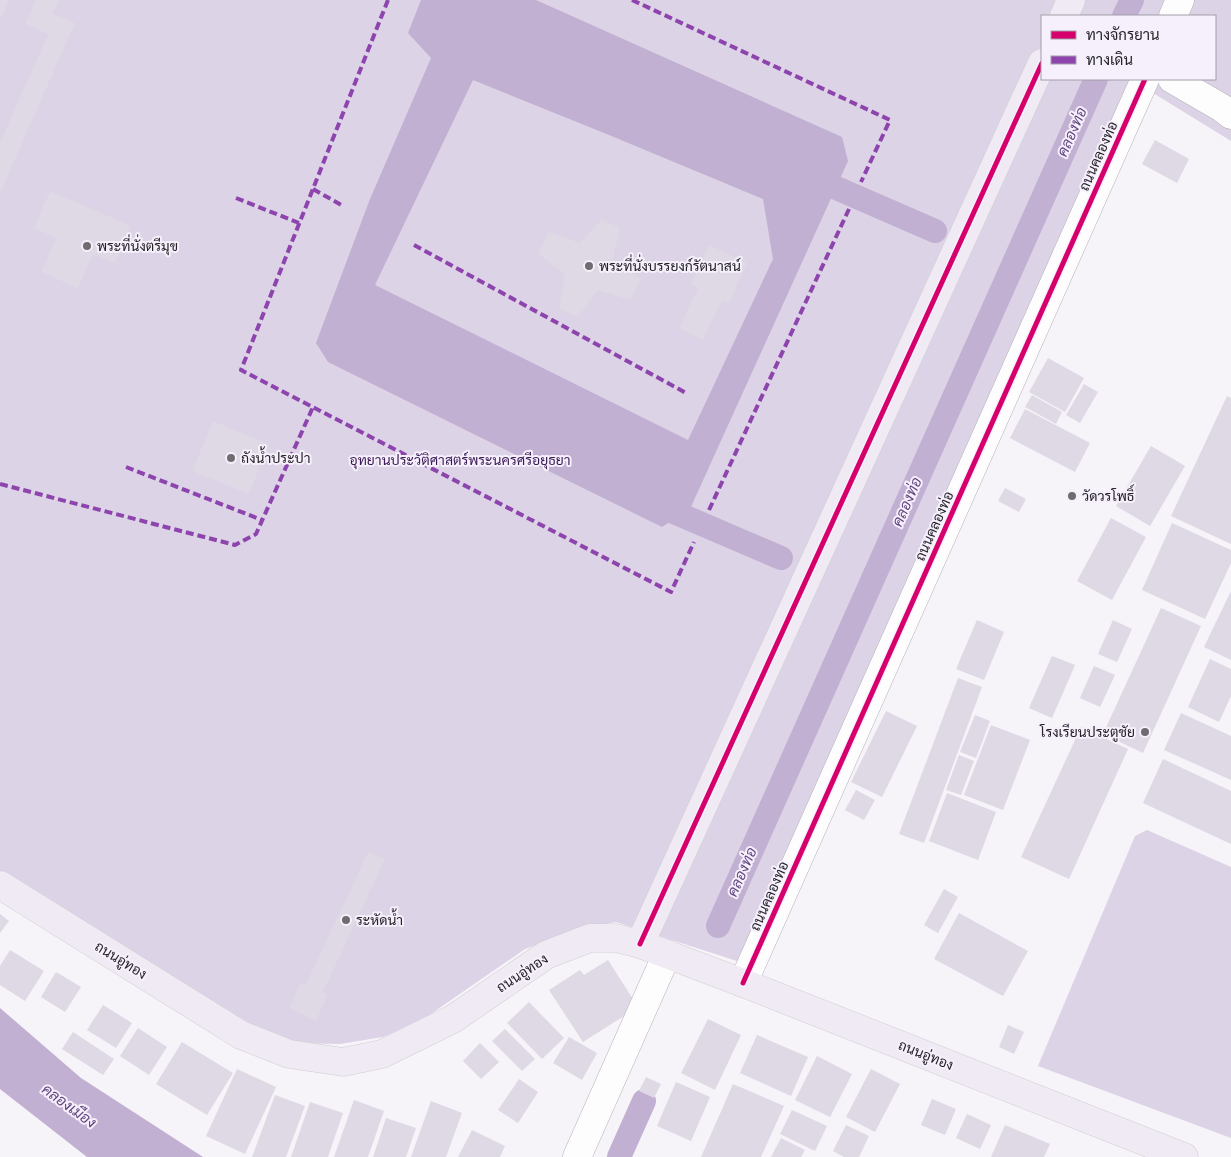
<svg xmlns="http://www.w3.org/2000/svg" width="1231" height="1157" font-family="'Titillium Web',Sarabun,sans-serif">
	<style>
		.green { fill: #dcd3e6; fill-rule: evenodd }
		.water { fill: #c1b0d2; fill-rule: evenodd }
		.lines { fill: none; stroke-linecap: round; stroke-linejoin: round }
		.canal { stroke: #c1b0d2; stroke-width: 24 }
		.building { fill: #ded9e4 }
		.minor-casing { stroke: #b6b4b9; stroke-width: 29 }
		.major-casing { stroke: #d0cfd2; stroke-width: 29 }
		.minor { stroke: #fefdfe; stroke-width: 28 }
		.major { stroke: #efeaf3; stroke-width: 28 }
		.quiet { stroke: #8e44ad; stroke-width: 4; stroke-dasharray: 8 4; stroke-linecap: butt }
		.cycleway-casing { stroke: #f6f0fc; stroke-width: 8 }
		.cycleway { stroke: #d6006c; stroke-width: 5 }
		.poi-dot { fill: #6e6c71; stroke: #f6f0fc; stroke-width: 2 }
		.labels { text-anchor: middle; stroke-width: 4; stroke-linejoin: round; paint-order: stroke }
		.street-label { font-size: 14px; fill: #252328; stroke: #f6f0fc }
		.poi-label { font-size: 14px; fill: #252328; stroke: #f6f0fc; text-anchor: start }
		.park-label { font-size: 14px; fill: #3a1a54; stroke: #f6f0fc }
		.water-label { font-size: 15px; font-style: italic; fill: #634480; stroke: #f6f0fc }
	</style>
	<rect width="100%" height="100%" fill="#f6f3f9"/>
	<!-- green -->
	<g class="green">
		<path d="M0 0H1231V141L1153 93 740 962 616 922 580 929 525 949 425 1018 383 1037 340 1044 296 1043 245 1024 0 872ZM1042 16H1215V79H1042Z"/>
		<polygon points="1147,830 1231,867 1231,1138 1038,1066 1135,836"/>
	</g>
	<!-- water -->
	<g class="water">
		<path d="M421 0H536L842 137 848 161 690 509 662 527 328 362 316 343 370 199 431 58 408 33ZM473 80 609 135 763 199 773 259 688 440 375 285Z"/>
		<polygon points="0,1008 81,1078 203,1157 87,1157 0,1089"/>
	</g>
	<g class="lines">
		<!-- canal -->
		<g class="canal">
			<polyline points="1124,16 1132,0"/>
			<polyline points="811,177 935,231"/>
			<polyline points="662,507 781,558"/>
			<polyline points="718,926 1096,79"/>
			<polyline points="619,1157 644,1101"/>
		</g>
	</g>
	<!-- building -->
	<g class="building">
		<polygon points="0,0 9,0 0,20"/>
		<polygon points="36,0 59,0 52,13 75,23 0,193 0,142 48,34 25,24"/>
		<polygon points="1155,140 1189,159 1177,183 1142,164"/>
		<polygon points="50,191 131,226 115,263 93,254 78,288 41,272 56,238 34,228"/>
		<polygon points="602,219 620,228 613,259 641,279 631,300 598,290 577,317 559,308 565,274 538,254 549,232 580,243"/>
		<polygon points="709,245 747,263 729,303 722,300 703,340 679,328 698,288 691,285"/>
		<polygon points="1048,358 1084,378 1065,412 1029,392"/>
		<polygon points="1084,384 1098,392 1080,423 1066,415"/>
		<polygon points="1032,395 1062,412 1056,424 1025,407"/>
		<polygon points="1227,396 1231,398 1231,544 1171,516"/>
		<polygon points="1025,409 1090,443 1075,472 1010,438"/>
		<polygon points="213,421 269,444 249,494 192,471"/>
		<polygon points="1151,446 1185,466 1150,526 1116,506"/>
		<polygon points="1005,488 1026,499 1019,512 998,501"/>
		<polygon points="1111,518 1146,537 1112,600 1077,581"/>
		<polygon points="1172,523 1231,550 1231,563 1205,619 1142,590"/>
		<polygon points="1231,591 1231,660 1204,647"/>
		<polygon points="1161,608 1201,626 1143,753 1103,734"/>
		<polygon points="977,620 1004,632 984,680 956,669"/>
		<polygon points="1113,620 1132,629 1117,662 1098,654"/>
		<polygon points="1052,656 1075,665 1052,718 1029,708"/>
		<polygon points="1210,659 1231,669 1231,696 1219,722 1188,707"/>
		<polygon points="1094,666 1115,675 1100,707 1080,698"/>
		<polygon points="958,678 982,687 924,843 899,834"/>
		<polygon points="886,711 917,726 882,797 851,782"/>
		<polygon points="1181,713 1231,736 1231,780 1164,750"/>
		<polygon points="975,715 990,721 976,758 960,752"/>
		<polygon points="991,725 1030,740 1003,810 964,795"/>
		<polygon points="1081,727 1128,749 1069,879 1021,857"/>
		<polygon points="959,755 974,761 961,795 946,790"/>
		<polygon points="1163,759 1231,791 1231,844 1143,803"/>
		<polygon points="856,790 875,800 864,820 845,810"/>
		<polygon points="947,793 996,812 978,860 929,841"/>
		<polygon points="368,852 385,859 323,992 328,994 316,1021 289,1008 301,982 306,984"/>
		<polygon points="944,889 958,897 938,933 924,925"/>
		<polygon points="959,913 1028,951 1003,996 934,959"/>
		<polygon points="0,914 9,921 0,933"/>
		<polygon points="10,950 44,971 25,1001 0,985 0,966"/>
		<polygon points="608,960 638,1007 583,1042 549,990 580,970 584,975"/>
		<polygon points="56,972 81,987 65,1012 41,997"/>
		<polygon points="529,1002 564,1038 542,1059 507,1023"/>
		<polygon points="103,1005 132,1023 116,1048 87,1030"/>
		<polygon points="708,1019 741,1035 715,1090 681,1073"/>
		<polygon points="1008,1025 1024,1032 1014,1054 999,1047"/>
		<polygon points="138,1028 167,1047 149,1075 120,1056"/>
		<polygon points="505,1029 535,1059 522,1071 492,1041"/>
		<polygon points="73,1032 114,1059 103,1075 62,1049"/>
		<polygon points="757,1035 808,1057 791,1096 740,1073"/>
		<polygon points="569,1037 597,1053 582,1080 553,1063"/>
		<polygon points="182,1042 233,1073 207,1115 156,1084"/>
		<polygon points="480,1043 499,1062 481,1079 463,1061"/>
		<polygon points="817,1056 852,1074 830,1117 795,1100"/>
		<polygon points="237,1069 276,1087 245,1154 206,1136"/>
		<polygon points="871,1069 900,1084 875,1132 846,1117"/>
		<polygon points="646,1077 661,1084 654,1098 639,1091"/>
		<polygon points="519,1079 538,1092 518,1123 498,1110"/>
		<polygon points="676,1082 710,1097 691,1141 657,1126"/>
		<polygon points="733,1084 784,1106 761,1157 701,1157"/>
		<polygon points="275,1095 305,1106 286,1157 252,1157"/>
		<polygon points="932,1099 956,1109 945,1135 921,1125"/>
		<polygon points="354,1100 384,1111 368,1157 334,1157"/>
		<polygon points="431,1101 462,1113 446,1157 411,1157"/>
		<polygon points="310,1102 343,1113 328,1157 291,1157"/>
		<polygon points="792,1110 827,1126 815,1151 780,1134"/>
		<polygon points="967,1114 991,1125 980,1149 956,1138"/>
		<polygon points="386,1118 416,1128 406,1157 373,1157"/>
		<polygon points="846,1125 869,1136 859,1157 844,1157 833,1151"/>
		<polygon points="1005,1125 1050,1144 1044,1157 991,1157"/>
		<polygon points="472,1130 505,1146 500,1157 458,1157"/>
		<polygon points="781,1138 805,1150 801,1157 771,1157"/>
	</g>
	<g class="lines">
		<!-- minor casing -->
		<g class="minor-casing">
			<g id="minor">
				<polyline points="1173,16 1180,0"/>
				<polyline points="1172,79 1222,108 1231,115"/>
				<polyline points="743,983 1145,79"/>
				<polyline points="577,1157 667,954"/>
			</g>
		</g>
		<!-- major casing -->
		<g class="major-casing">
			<g id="major">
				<polyline points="1064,16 1071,0"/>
				<polyline points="0,885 241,1035 289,1054 343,1062 382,1054 453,1019 546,955 590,938 616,938 640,944 743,983 1184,1157"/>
				<polyline points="640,944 1042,63"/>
			</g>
		</g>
		<!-- minor -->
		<use href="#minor" class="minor"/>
		<!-- major -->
		<use href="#major" class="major"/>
		<!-- quiet -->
		<g class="quiet">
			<polyline points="388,0 241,370 671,592 694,542"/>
			<polyline points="632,0 890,120 861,182"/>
			<polyline points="313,189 343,206"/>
			<polyline points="236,198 299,223"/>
			<polyline points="414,245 688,394"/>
			<polyline points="126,467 262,520"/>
			<polyline points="0,484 235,545 256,534 313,407"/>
			<polyline points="709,510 849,209"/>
		</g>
		<!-- cycleway casing -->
		<g class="cycleway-casing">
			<g id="cycleway">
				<polyline points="640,944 1042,63"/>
				<polyline points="743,983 1145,79"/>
			</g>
		</g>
		<!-- cycleway -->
		<use href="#cycleway" class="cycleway"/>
	</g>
	<!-- markers -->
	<g class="poi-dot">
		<circle cx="87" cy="246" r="5"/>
		<circle cx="589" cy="266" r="5"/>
		<circle cx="231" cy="458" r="5"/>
		<circle cx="1072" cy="496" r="5"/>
		<circle cx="1145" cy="732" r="5"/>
		<circle cx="346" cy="920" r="5"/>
	</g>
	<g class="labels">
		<!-- street labels -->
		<g class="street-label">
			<text transform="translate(1098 156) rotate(-66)" y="5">ถนนคลองท่อ</text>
			<text transform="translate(934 526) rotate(-66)" y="5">ถนนคลองท่อ</text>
			<text transform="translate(769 896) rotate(-66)" y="5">ถนนคลองท่อ</text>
			<text transform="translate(121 960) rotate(32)" y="5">ถนนอู่ทอง</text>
			<text transform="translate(522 973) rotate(-33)" y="5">ถนนอู่ทอง</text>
			<text transform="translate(926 1055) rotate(22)" y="5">ถนนอู่ทอง</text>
		</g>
		<!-- poi labels -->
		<g class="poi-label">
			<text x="97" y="251">พระที่นั่งตรีมุข</text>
			<text x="599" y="271">พระที่นั่งบรรยงก์รัตนาสน์</text>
			<text x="241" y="463">ถังน้ำประปา</text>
			<text x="1082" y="501">วัดวรโพธิ์</text>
			<text x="1135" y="737" text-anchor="end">โรงเรียนประตูชัย</text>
			<text x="356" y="925">ระหัดน้ำ</text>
		</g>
		<!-- park labels -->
		<g class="park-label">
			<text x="460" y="465">อุทยานประวัติศาสตร์พระนครศรีอยุธยา</text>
		</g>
		<!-- water labels -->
		<g class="water-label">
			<text transform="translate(1072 132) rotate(-66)" y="5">คลองท่อ</text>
			<text transform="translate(907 502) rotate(-66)" y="5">คลองท่อ</text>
			<text transform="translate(742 872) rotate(-66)" y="5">คลองท่อ</text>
			<text transform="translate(69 1106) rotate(36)" y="5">คลองเมือง</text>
		</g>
	</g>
	<!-- legend -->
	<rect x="1041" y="15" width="175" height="65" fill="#f6f0fc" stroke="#a29ea7"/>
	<rect x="1051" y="31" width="25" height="8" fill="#d6006c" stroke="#a29ea7"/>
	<text x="1086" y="40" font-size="15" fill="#252328">ทางจักรยาน</text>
	<rect x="1051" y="56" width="25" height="8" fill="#8e44ad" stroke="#a29ea7"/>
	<text x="1086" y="65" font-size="15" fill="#252328">ทางเดิน</text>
</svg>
